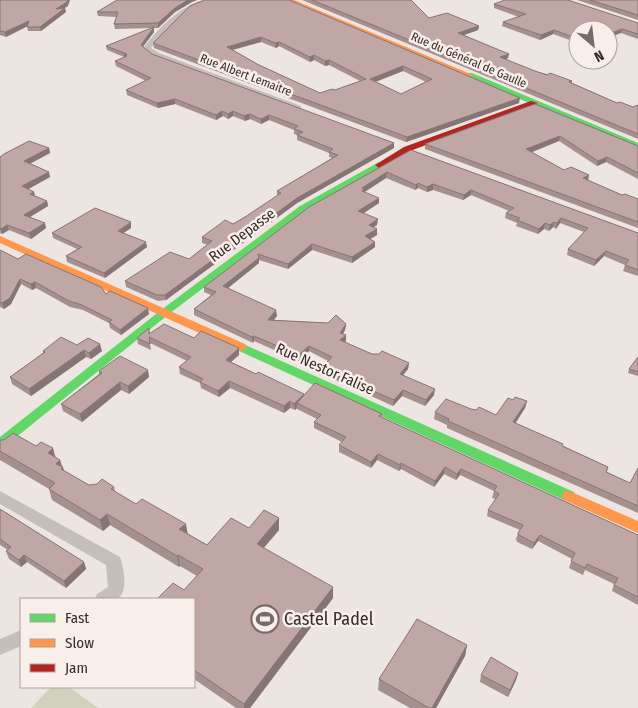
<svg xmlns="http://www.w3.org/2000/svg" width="638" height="708" font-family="'Fira Sans Condensed',sans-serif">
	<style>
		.green { fill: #d2d1bd }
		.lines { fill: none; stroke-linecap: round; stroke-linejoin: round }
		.street { fill: #c6bebb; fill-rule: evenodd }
		.fast { fill: #63d668; fill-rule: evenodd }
		.slow { fill: #ff974d; fill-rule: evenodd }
		.jam { fill: #b3261e; fill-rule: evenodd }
		.wall { fill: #a5908e; fill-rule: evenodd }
		.shaded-wall { fill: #867574 }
		.building { fill: #c0a7a5; stroke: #867574; fill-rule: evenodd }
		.labels { text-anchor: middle; stroke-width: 5; stroke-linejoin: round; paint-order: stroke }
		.far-street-label { font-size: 12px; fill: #372b29; stroke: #f9efea }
		.street-label { font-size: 15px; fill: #372b29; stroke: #f9efea }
		.near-poi-label { font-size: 18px; fill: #372b29; stroke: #f9efea; text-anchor: start }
	</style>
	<rect width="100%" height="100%" fill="#ede5e2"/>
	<!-- green -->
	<polygon class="green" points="51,687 69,687 98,708 31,708"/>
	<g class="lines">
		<!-- street -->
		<g class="street">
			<path d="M202 0H211L189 9 160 37 151 48 159 53 301 106V110H295L153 57 143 49C158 28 177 9 202 0Z"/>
			<path d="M0 491 120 557C124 567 129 595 116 599 110 601 101 599 95 599L97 594 108 587 106 565 0 504Z"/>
			<polygon points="21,630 21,646 0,655 0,639"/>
		</g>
		<!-- fast -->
		<g class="fast">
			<polygon points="466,73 472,73 638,143 638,148 466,77"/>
			<polygon points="379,162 382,163 382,167 306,210 169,314 4,447 0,449 0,437 161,310 300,206"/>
			<polygon points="241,343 574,492 576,496 574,500 569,501 564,500 237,350 235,347 237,344"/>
		</g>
		<!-- slow -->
		<g class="slow">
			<polygon points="286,0 294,0 473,75 466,77"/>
			<polygon points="0,236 245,344 247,347 241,351 237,350 0,243"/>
			<polygon points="569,491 638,521 638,533 564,500 562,496 564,492"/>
		</g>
		<!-- jam -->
		<polygon class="jam" points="531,101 538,103 410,151 382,167 379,168 375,165 404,147"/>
	</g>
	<!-- wall -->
	<g class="wall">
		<polygon points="0,0 68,6 64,8 66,12 41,31 28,31 27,26 6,37 0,35"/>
		<polygon points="117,0 197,0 192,2 175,12 158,28 154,28 154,32 143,47 152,54 394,148 297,203 166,300 158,301 126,287 125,281 189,259 208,245 202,243 202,237 233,224 245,217 277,196 277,191 332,158 329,157 329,153 297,140 297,135 294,134 294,130 269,120 261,124 250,119 245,121 233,116 228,119 223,116 216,120 175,104 158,108 127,95 126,90 146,81 116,66 115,61 124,57 107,50 106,46 152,28 115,29 114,24 117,17 98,16 97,12"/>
		<path d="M205 0 519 103 406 142 154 48 153 43ZM261 42 276 48 279 46 310 62 314 60 325 66 329 65 360 81 335 90 320 93 259 65 233 50ZM403 71 426 82 401 94 375 82Z"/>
		<polygon points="302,0 411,0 429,18 479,26 478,30 464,35 508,58 505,60 535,71 572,81 572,83 617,103 633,107 638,105 638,139"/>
		<polygon points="577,0 638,0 638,20"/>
		<polygon points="494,4 638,23 638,39 621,33 578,30 578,43 553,34 540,40 502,26 503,22 519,17 494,8"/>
		<polygon points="535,104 638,146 638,179 606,162 597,166 559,141 531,152 564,170 622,195 638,199 638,228 425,149 425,144"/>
		<polygon points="49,148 50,153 30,164 50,177 28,189 34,192 35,196 47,201 48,206 30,217 46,228 31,239 9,230 2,234 0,233 0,157"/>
		<polygon points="411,150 638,233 638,276 623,271 625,265 604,256 594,266 567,255 568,249 584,232 560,223 556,229 553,227 549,231 544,229 538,234 516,226 517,223 505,218 506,213 509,211 471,195 463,200 433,190 427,192 418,188 415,190 386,178 365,192 379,203 363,213 377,225 373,227 377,229 377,235 370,239 375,242 375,247 352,263 312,250 288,269 259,260 259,263 228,288 277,316 273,320 346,324 345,330 343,334 346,341 344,342 372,354 409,363 408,369 403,375 434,395 425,406 402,396 393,406 327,376 327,374 323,372 323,366 328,361 309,351 299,361 254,341 253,343 194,315 194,309 211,295 204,292 204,287"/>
		<polygon points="131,228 123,233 147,247 105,278 67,262 66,256 77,249 53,238 52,233"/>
		<polygon points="0,250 18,259 106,294 149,314 121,335 110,328 109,323 83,310 70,307 36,288 32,290 21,284 11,304 4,309 0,307"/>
		<polygon points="149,328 150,334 194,338 239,348 239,355 231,362 304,396 382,414 381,417 638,535 638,605 612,591 614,584 585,570 583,575 569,568 572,559 538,541 532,549 517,542 516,539 518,533 520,530 487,516 488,510 496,499 492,498 494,491 460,475 456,480 444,474 434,487 401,469 399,471 377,460 371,468 339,452 339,445 342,442 314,428 314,422 317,419 297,409 297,408 295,410 290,408 284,413 230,388 219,397 201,388 200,383 180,374 179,367 187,361 150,343 151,350 138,344 137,338"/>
		<polygon points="77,345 102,351 91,359 86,357 31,396 12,384 10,377 43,353 43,351"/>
		<polygon points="638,357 638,376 628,373 629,369"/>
		<polygon points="99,371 149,377 129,394 121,390 82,422 63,411 61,404 99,374"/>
		<polygon points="513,400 527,401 525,408 515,423 608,467 607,472 630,483 638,468 638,513 447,428 447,425 434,419 435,412 471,409 496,415"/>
		<polygon points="0,440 56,458 60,460 64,471 89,485 114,487 115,492 207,545 249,528 279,518 279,530 264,548 333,598 250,708 236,708 194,679 194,599 184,590 197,576 180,566 179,567 110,525 103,531 52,500 49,489 0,460"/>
		<polygon points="0,509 84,562 86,569 66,588 27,562 21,567 9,559 6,551 8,550 0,545"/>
		<polygon points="467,645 465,656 436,708 410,708 378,690 379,679"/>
		<polygon points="518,673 516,680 508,697 480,682 481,675"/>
	</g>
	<!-- shaded-wall -->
	<g class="shaded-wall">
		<polygon points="68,0 70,0 68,6 56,13 56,9"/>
		<polygon points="188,0 197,0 192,2 175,12 158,28 158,23 175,8"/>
		<polygon points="65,8 66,12 41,31 40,27"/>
		<polygon points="29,21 30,25 6,37 5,32"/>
		<polygon points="479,26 478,30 458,37 458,33"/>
		<polygon points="154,27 154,32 141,49 141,45"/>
		<polygon points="622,29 621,33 608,38 608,34"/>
		<polygon points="554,30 553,34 540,40 541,35"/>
		<polygon points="261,37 261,42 227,51 227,47"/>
		<polygon points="279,42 279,46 276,48 275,43"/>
		<polygon points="509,54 508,58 499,62 500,57"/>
		<polygon points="314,55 314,60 310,62 310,57"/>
		<polygon points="329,60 329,65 325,66 325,61"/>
		<polygon points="403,66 403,71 370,84 370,79"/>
		<polygon points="520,98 519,103 406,142 407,137"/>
		<polygon points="175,99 175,104 158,108 157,103"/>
		<polygon points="222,111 223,116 216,120 216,115"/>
		<polygon points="233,111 233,116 228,119 228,114"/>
		<polygon points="249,114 250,119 245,121 244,116"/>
		<polygon points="269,115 269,120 261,124 261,119"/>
		<polygon points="560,136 559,141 525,155 526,149"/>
		<polygon points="394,143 394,148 297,203 166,300 165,295 297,198"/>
		<polygon points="49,148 50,153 25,166 24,161"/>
		<polygon points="607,157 606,162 597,166 598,161"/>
		<polygon points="49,172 50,177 23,192 22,186"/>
		<polygon points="387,172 386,178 364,192 362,191 362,188"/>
		<polygon points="589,175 588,181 583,178"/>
		<polygon points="418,183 418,188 415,190 416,185"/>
		<polygon points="433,184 433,190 427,192 427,187"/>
		<polygon points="471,190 471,195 463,200 464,195"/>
		<polygon points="34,192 35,197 30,194"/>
		<polygon points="379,198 379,203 358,217 358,211"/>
		<polygon points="47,201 48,206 25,220 24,215"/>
		<polygon points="561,218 560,223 556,229 557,223"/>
		<polygon points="378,219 377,225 368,231 369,225"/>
		<polygon points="131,222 131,228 119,236 118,231"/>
		<polygon points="554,222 553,227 549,231 550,225"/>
		<polygon points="45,223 46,228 31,239 29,233"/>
		<polygon points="545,223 544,229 538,234 539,229"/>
		<polygon points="7,225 9,230 2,234 1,229"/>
		<polygon points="377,229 377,235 365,242 365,236"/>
		<polygon points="146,242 147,247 105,278 104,273"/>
		<polygon points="375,242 375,247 352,263 352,257"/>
		<polygon points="312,244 312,250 288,269 288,264"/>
		<polygon points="606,251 604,256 594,266 596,260"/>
		<polygon points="259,258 259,263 223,292 223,286"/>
		<polygon points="20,279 21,284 11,304 4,309 2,303"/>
		<polygon points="35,282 36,288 32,290 31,284"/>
		<polygon points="148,308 149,314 121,335 120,330"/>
		<polygon points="276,310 277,316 269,326 268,320"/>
		<polygon points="346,324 345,330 340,338 340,333"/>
		<polygon points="346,335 346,341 340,346 340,340"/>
		<polygon points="254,336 254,341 253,343 252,337"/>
		<polygon points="100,344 102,351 91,359 89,353"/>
		<polygon points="309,346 309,351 299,361 299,355"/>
		<polygon points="239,348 239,355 226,366 226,360"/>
		<polygon points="84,350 86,357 31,396 29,389"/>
		<polygon points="409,363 408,369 399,380 400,374"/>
		<polygon points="148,370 149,377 129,394 128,386"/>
		<polygon points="229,381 230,388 219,397 218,391"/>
		<polygon points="120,382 121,390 82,422 80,414"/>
		<polygon points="435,389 434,395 425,406 426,400"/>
		<polygon points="403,390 402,396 393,406 394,400"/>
		<polygon points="304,394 304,401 297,403 297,408 295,410 294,404"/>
		<polygon points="290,401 290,408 284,413 284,406"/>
		<polygon points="527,401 525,408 512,429 513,422"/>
		<polygon points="53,448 56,459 48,453"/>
		<polygon points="378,454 377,460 371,468 371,462"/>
		<polygon points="60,460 62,468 63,467 66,479 56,464"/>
		<polygon points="401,463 401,469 399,471 400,465"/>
		<polygon points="445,467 444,474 434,487 435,481"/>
		<polygon points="461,469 460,475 456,480 457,474"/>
		<polygon points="107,514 110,525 103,531 100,520"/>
		<polygon points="279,518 279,530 257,555 257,544"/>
		<polygon points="186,524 188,535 179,529"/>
		<polygon points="540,535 538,541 532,549 534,543"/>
		<polygon points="24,555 27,562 21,567 19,560"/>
		<polygon points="178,555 180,566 179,567 177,556"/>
		<polygon points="84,562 86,569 66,588 64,581"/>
		<polygon points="333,587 333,598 250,708 244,708 244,704"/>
		<polygon points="467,645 465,656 436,708 432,708"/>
		<polygon points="518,673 516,680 508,697 510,690"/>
	</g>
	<!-- building -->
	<g class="building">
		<polygon points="0,0 68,0 67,2 56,9 65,8 40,27 27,27 29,21 5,32 0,31"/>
		<polygon points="117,0 188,0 175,8 158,23 114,24 118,12 97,12"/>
		<path d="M205 0H289L520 98 407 137 153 43 190 6ZM261 37 275 43 279 42 310 57 314 55 325 61 329 60 366 79 335 90 332 89 320 93 259 65 227 47ZM403 66 432 79 401 94 370 79Z"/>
		<polygon points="312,0 411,0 429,18 447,13 479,26 458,33 509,54 500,57 535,71 547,75 550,73 572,81 569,82 617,103 620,102 633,107 638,105 638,134"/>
		<polygon points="505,0 568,0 638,23 638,34 622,29 608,34 608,30 578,30 578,39 554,30 541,35 503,22 526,14 494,4"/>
		<polygon points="590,0 638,0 638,15"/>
		<polygon points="154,27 141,45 152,54 394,143 297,198 165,295 157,295 125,281 170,252 189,259 212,241 202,237 220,224 225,220 233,224 245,217 281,193 277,191 338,155 329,152 333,149 297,135 303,132 294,129 298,126 269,115 261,119 249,114 244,116 233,111 228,114 222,111 216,115 175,99 157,103 126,90 151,78 115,61 127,56 124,55 127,54 106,46"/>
		<polygon points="535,104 638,146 638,173 607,157 598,161 560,136 526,149 564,170 571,167 589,175 583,178 622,195 625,194 638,199 638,222 425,144"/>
		<polygon points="29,141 49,148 24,161 49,172 22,186 34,192 30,194 47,201 24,215 45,223 29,233 7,225 1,229 0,228 0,157 4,154"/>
		<polygon points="411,150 638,233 638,270 625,265 629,260 606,251 596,260 568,249 588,228 561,218 557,223 554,222 550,225 545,223 539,229 517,220 520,218 506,213 514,208 471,190 464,195 433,184 427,187 418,183 416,185 387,172 362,188 364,189 362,191 379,198 358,211 378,219 369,225 377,229 365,236 375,242 352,257 312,244 288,264 258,254 259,258 223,286 276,310 268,320 328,323 336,315 346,324 340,333 346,335 340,340 372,354 379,354 382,351 409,363 400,374 435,389 426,400 403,390 394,400 327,371 329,369 323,366 332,357 309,346 299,355 254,336 252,337 194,309 216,292 204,287 309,207"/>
		<polygon points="95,208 131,222 118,231 146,242 104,273 66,256 82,247 52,233"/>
		<polygon points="0,250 18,259 26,254 101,287 106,294 110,291 148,308 120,330 109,322 112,320 82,305 69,301 35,282 31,284 20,279 10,298 2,303 0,302"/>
		<polygon points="164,324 194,338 201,331 239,348 226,360 256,374 258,372 304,394 294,404 290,401 284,406 229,381 218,391 200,382 203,379 179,367 191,357 149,337 150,344 137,338 149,328 149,334"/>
		<polygon points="61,337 77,345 88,338 100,344 89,353 84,350 29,389 10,377 45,352 43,351"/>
		<polygon points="120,356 148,370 128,386 120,382 80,414 61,404 102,373 99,371"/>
		<polygon points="638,357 638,372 629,369"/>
		<polygon points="315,383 382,414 379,416 407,429 638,535 638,597 614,585 618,578 587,564 585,568 571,561 575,553 540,535 534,543 519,535 518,533 523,525 488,510 499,494 494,491 497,486 461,469 457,474 445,467 435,481 401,463 400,465 378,454 371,462 339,445 346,437 314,422 321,415 297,403"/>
		<polygon points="515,397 527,401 513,422 563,444 562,446 608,467 606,472 630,483 638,468 638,506 448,421 449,419 435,412 446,399 471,409 476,410 479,407 496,415 508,398 513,400"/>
		<polygon points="13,433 36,446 41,442 53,448 48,453 60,460 56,464 63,467 61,469 89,485 97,484 102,479 114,487 111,489 136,504 142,499 186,524 179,529 207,545 231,518 249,528 264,510 279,518 257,544 333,587 244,704 194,670 194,599 157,599 173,583 184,590 203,569 178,555 177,556 107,514 100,520 49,489 55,483 0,451 0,440 4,440"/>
		<polygon points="0,509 84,562 64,581 24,555 19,560 6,551 11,547 0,539"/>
		<polygon points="417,619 467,645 432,708 429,708 379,679"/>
		<polygon points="491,657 518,673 510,690 481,675"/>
	</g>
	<!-- icons -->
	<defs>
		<g id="stadium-ring" transform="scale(1.4375)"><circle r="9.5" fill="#f9efea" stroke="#776c6a" stroke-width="1.5"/><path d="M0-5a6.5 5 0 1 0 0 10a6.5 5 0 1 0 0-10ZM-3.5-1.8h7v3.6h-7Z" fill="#776c6a"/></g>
	</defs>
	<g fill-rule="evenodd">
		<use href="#stadium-ring" x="265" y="619"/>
	</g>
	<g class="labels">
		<!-- far-street labels -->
		<g class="far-street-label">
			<text transform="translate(469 60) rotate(23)" y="4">Rue du Général de Gaulle</text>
			<text transform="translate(246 75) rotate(21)" y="4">Rue Albert Lemaitre</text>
		</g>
		<!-- street labels -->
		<g class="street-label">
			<text transform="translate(242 235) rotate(-37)" y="5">Rue Depasse</text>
			<text transform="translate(325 369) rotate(24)" y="5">Rue Nestor Falise</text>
		</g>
		<!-- near-poi labels -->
		<g class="near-poi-label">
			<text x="284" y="625">Castel Padel</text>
		</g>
	</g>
	<!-- legend -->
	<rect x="20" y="598" width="175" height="90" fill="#f9efea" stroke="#aba19d"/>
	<rect x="30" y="614" width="25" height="8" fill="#63d668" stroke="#aba19d"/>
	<text x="65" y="623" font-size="15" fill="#372b29">Fast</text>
	<rect x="30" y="639" width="25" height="8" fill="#ff974d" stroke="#aba19d"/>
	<text x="65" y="648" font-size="15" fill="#372b29">Slow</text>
	<rect x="30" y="664" width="25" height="8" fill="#b3261e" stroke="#aba19d"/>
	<text x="65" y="673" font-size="15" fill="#372b29">Jam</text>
	<!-- north arrow -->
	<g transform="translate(593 45) rotate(152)"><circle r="24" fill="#f9efea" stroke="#aba19d"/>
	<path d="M0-4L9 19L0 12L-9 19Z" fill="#776c6a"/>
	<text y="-8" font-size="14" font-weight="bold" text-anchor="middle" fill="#372b29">N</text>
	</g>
</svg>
